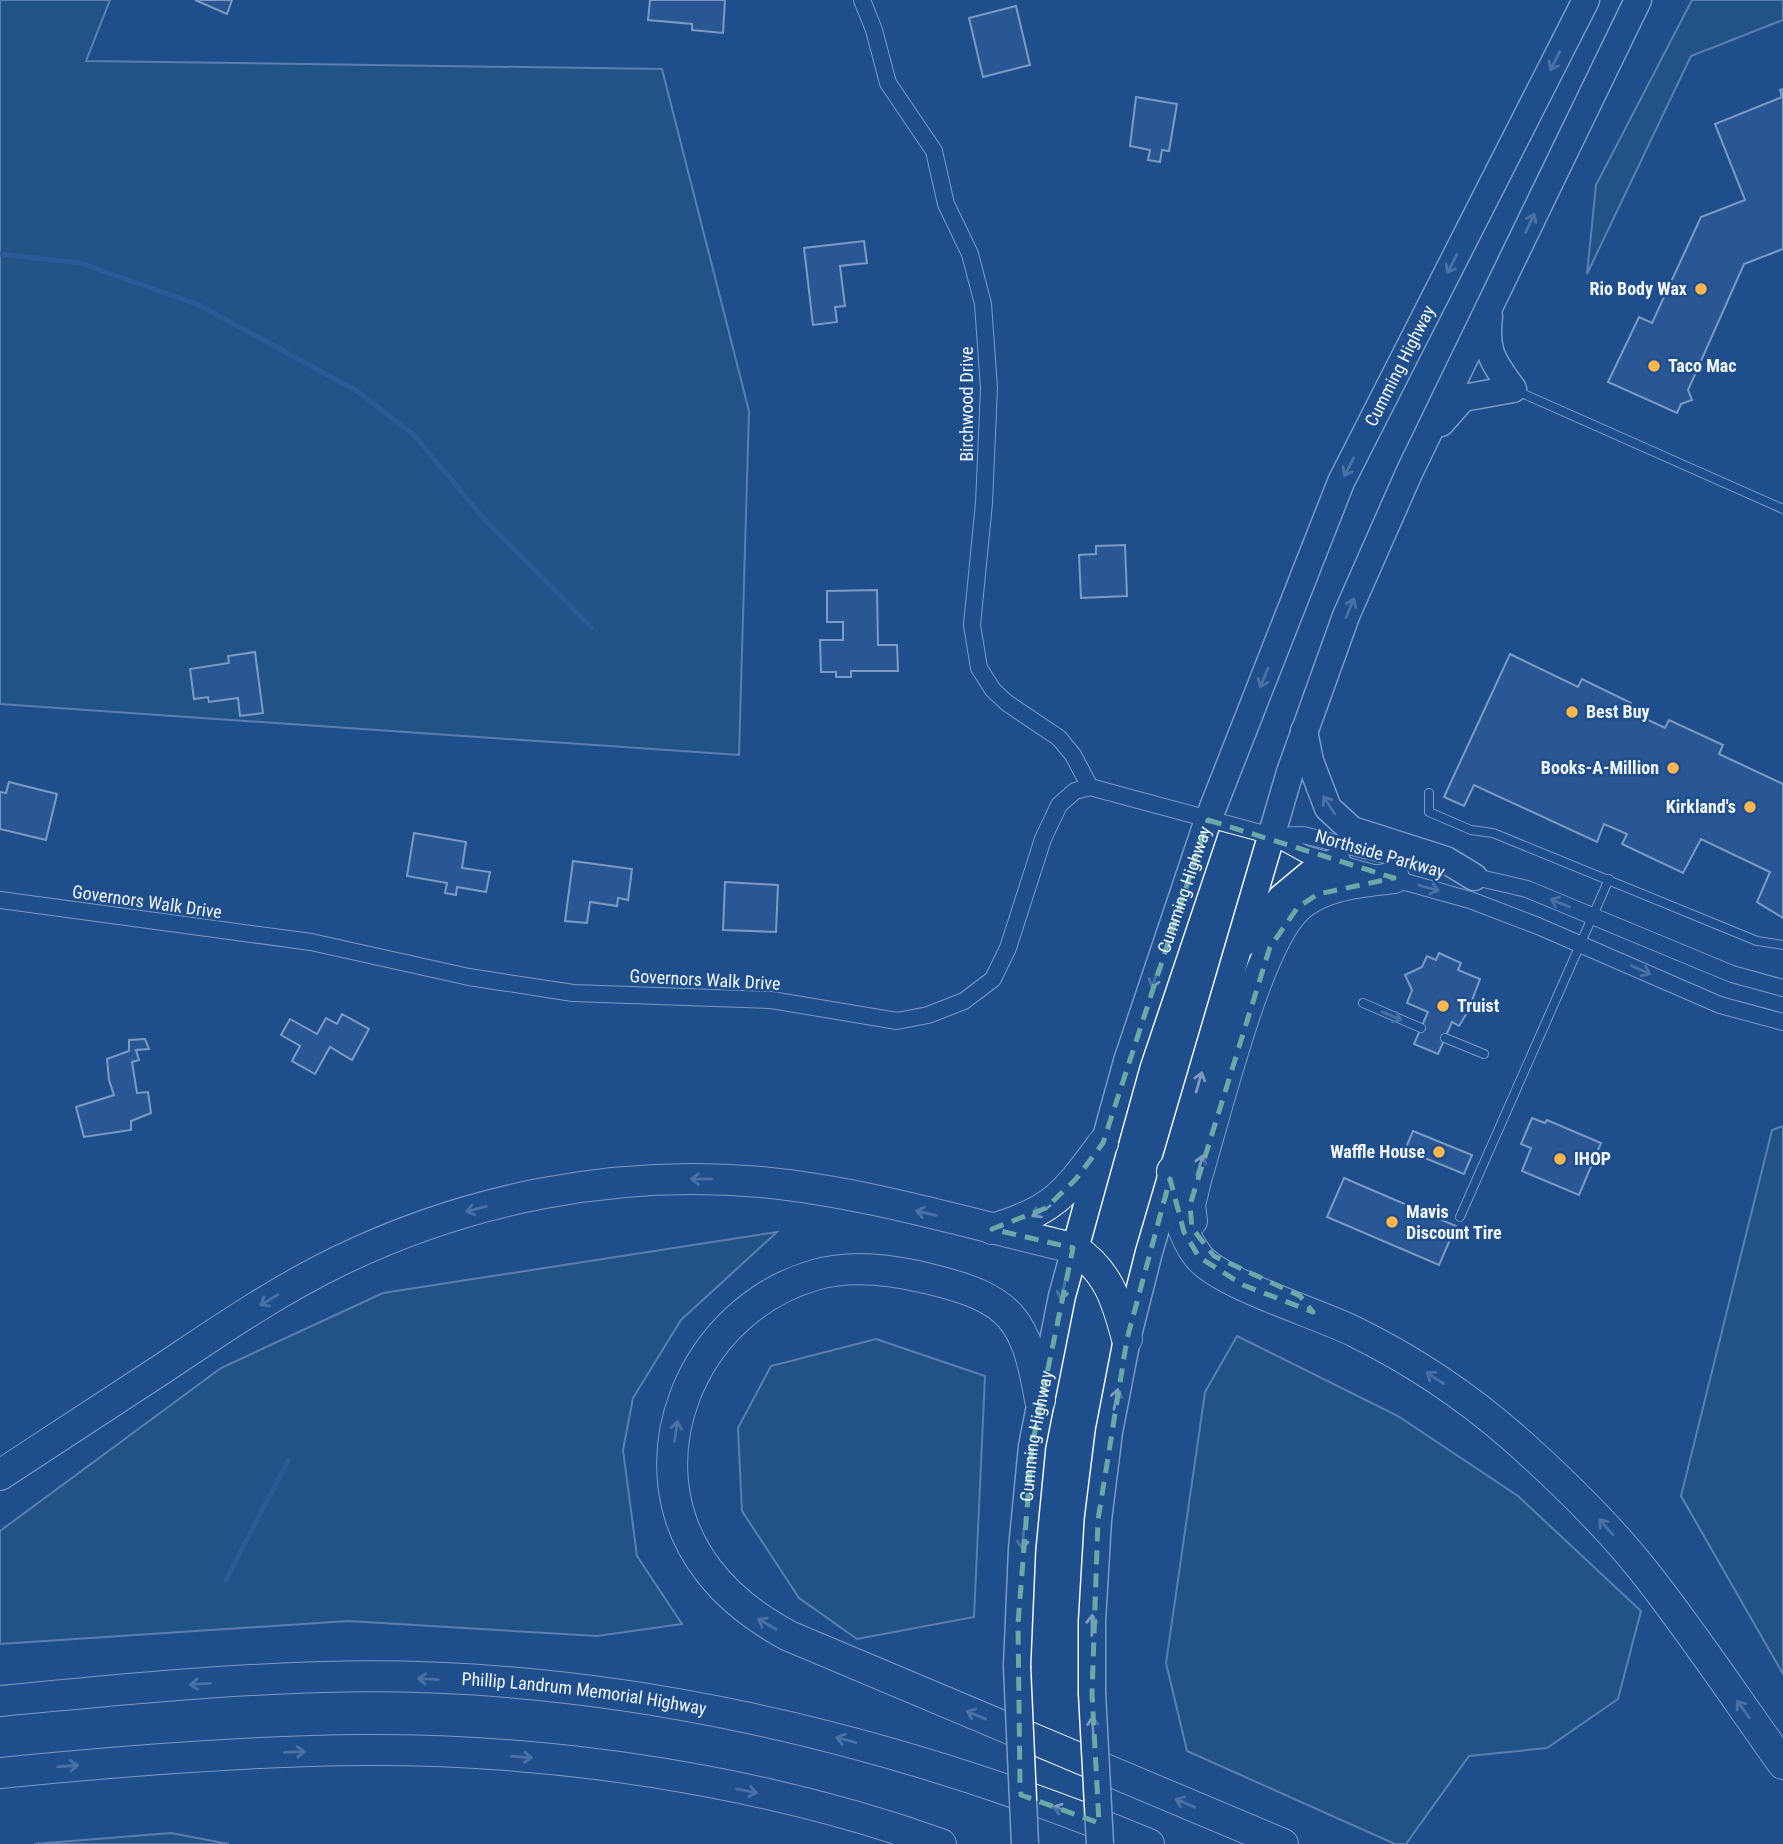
<svg xmlns="http://www.w3.org/2000/svg" width="1783" height="1844" font-family="'Roboto Condensed',sans-serif">
	<style>
		.green { fill: #245a82; stroke: #a8bbd7; stroke-width: 2 }
		.lines { fill: none; stroke-linecap: round; stroke-linejoin: round }
		.stream { stroke: #3b69a3; stroke-width: 5 }
		.building { fill: #3563a3; stroke: #f2f6ff; stroke-width: 2 }
		.lane-casing { stroke: #f2f6ff; stroke-width: 10 }
		.street-casing { stroke: #f2f6ff; stroke-width: 18 }
		.primary-casing { stroke: #f2f6ff; stroke-width: 29 }
		.highway-casing { stroke: #f2f6ff; stroke-width: 32 }
		.lane { stroke: #1f4e8c; stroke-width: 8 }
		.street { stroke: #1f4e8c; stroke-width: 16 }
		.primary { stroke: #1f4e8c; stroke-width: 26 }
		.highway { stroke: #1f4e8c; stroke-width: 30 }
		.primary-bridge-casing { stroke: #f2f6ff; stroke-width: 29; stroke-linecap: butt }
		.primary-bridge { stroke: #1f4e8c; stroke-width: 26 }
		.oneway { stroke: #7e9ac0 }
		.marked { fill: none; stroke: #6aa9a8; stroke-width: 5; stroke-dasharray: 14 9; stroke-linejoin: round }
		.poi-dot { fill: #ffb74d; stroke: #1f4e8c; stroke-width: 2.5 }
		.labels { text-anchor: middle; stroke-width: 5; stroke-linejoin: round; paint-order: stroke }
		.poi-label { font-size: 18px; font-weight: bold; fill: #f2f6ff; stroke: #1f4e8c; text-anchor: start }
		.street-label { font-size: 18px; fill: #f2f6ff; stroke: #1f4e8c }
	</style>
	<rect width="100%" height="100%" fill="#1f4e8c"/>
	<!-- green -->
	<g class="green">
		<polygon points="0,0 110,0 86,61 662,69 749,411 739,755 0,704"/>
		<polygon points="1692,0 1783,0 1783,20 1691,56 1587,274 1596,185"/>
		<polygon points="1783,1126 1783,1674 1681,1496 1772,1130"/>
		<polygon points="777,1232 681,1320 633,1398 623,1450 637,1556 682,1624 597,1636 348,1621 0,1644 0,1531 221,1368 383,1293"/>
		<polygon points="1237,1336 1398,1416 1518,1496 1641,1611 1618,1699 1547,1748 1469,1756 1406,1844 1395,1844 1187,1751 1166,1663 1205,1392"/>
		<polygon points="876,1339 985,1376 974,1617 857,1639 799,1598 742,1511 738,1428 771,1366"/>
		<polygon points="171,1833 229,1844 34,1844"/>
	</g>
	<g class="lines">
		<!-- stream -->
		<g class="stream">
			<polyline points="0,254 80,263 199,305 357,391 414,435 486,521 591,627"/>
			<polyline points="226,1580 288,1461"/>
		</g>
	</g>
	<!-- building -->
	<g class="building">
		<polygon points="195,0 232,0 227,14"/>
		<polygon points="650,0 725,0 723,33 692,30 692,24 648,20"/>
		<polygon points="1016,6 1030,65 983,77 969,18"/>
		<polygon points="1783,89 1783,249 1744,264 1688,390 1692,400 1681,404 1677,413 1608,382 1639,317 1652,323 1701,217 1745,200 1715,124 1782,97 1780,90"/>
		<polygon points="1136,97 1177,104 1169,151 1162,150 1160,162 1148,160 1150,150 1130,146"/>
		<polygon points="864,241 867,263 840,266 845,306 835,307 837,322 813,325 804,248"/>
		<polygon points="1125,545 1127,596 1081,598 1079,555 1096,554 1096,546"/>
		<polygon points="877,590 878,645 897,645 898,671 851,671 851,677 836,677 836,672 821,672 820,640 843,640 843,622 827,622 827,591"/>
		<polygon points="255,652 263,713 240,716 238,698 209,702 208,697 194,699 190,669 229,663 228,656"/>
		<polygon points="1510,654 1578,687 1582,679 1631,703 1627,710 1665,728 1669,720 1723,745 1719,754 1783,784 1783,918 1757,902 1770,872 1701,839 1683,873 1622,844 1627,834 1604,824 1597,842 1474,785 1464,806 1444,797"/>
		<polygon points="9,782 57,794 46,840 0,829 0,792 6,793"/>
		<polygon points="414,833 466,842 462,868 490,872 486,892 457,887 456,895 445,893 447,883 407,876"/>
		<polygon points="573,861 632,869 628,900 618,898 617,906 590,902 587,923 565,921"/>
		<polygon points="725,882 778,885 776,932 723,930"/>
		<polygon points="1439,953 1461,963 1458,970 1480,979 1468,1011 1459,1026 1452,1022 1438,1054 1414,1044 1428,1012 1407,1003 1412,990 1405,975 1422,967 1427,956 1436,960"/>
		<polygon points="342,1014 369,1029 352,1060 330,1047 315,1074 292,1061 300,1046 281,1035 290,1019 317,1034 326,1018 337,1024"/>
		<polygon points="145,1039 149,1049 136,1050 139,1060 132,1062 137,1093 148,1092 151,1113 131,1121 131,1130 84,1137 76,1107 114,1095 109,1080 107,1059 129,1051 129,1040"/>
		<polygon points="1532,1118 1545,1123 1547,1120 1601,1143 1579,1195 1522,1171 1531,1148 1521,1144"/>
		<polygon points="1413,1131 1472,1155 1464,1174 1405,1150"/>
		<polygon points="1344,1178 1456,1226 1439,1265 1327,1217"/>
	</g>
	<g class="lines">
		<!-- lane casing -->
		<g class="lane-casing">
			<g id="lane">
				<polyline points="1517,391 1783,509"/>
				<polyline points="1429,793 1429,812 1471,830 1493,833 1757,941 1783,945"/>
				<polyline points="1363,1003 1421,1028"/>
				<polyline points="1445,1038 1484,1054"/>
				<polyline points="1460,1217 1609,879"/>
			</g>
		</g>
		<!-- street casing -->
		<g class="street-casing">
			<g id="street">
				<polyline points="862,0 874,30 888,83 934,151 946,204 970,254 983,304 989,388 984,503 972,625 979,668 993,690 1007,703 1059,738 1073,755 1090,787"/>
				<polyline points="1272,836 1303,835 1418,863"/>
				<polyline points="1467,875 1527,889 1732,974 1783,988"/>
				<polyline points="0,900 311,942 469,977 573,993 771,1000 897,1021 928,1015 964,1001 993,979 1008,948 1043,839 1059,805 1075,791 1090,787 1272,836 1305,854 1470,900 1538,926 1720,1005 1783,1022"/>
			</g>
		</g>
		<!-- primary casing -->
		<g class="primary-casing">
			<g id="primary">
				<path d="M1441 423 1463 398 1513 389C1492 361 1485 351 1489 316"/>
				<polyline points="1304,731 1310,761 1328,808 1352,830 1446,860 1474,877"/>
				<polyline points="1244,943 1281,898 1311,873 1337,861"/>
				<path id="s1" d="M1017 1666 1022 1549 1032 1446 1062 1296 1127 1061 1208 820 1341 482 1586 0"/>
				<polyline points="1092,1693 1092,1622 1098,1520 1109,1432 1127,1339 1149,1252 1290,772 1346,616 1409,473 1638,0"/>
			</g>
		</g>
		<!-- highway casing -->
		<g class="highway-casing">
			<g id="highway">
				<path d="M1172 1171C1176 1201 1179 1232 1198 1256 1221 1285 1318 1313 1355 1332 1412 1360 1466 1396 1514 1438 1560 1479 1605 1522 1643 1570 1693 1633 1737 1700 1783 1764"/>
				<path d="M1192 1221 1190 1205 1197 1176C1216 1115 1256 945 1298 907 1323 884 1362 882 1394 878"/>
				<path d="M992 1229C1054 1211 1066 1193 1103 1143"/>
				<path d="M1040 1400C1026 1319 1012 1299 930 1279 893 1270 852 1264 815 1275 692 1310 627 1464 708 1570 730 1599 757 1619 789 1636L1283 1844"/>
				<path d="M0 1475C55 1439 110 1403 165 1367 222 1329 277 1291 339 1261 469 1198 616 1169 761 1182 866 1192 970 1224 1073 1248 1108 1270 1117 1301 1127 1339"/>
				<path id="s2" d="M0 1701C107 1691 215 1680 323 1677 606 1669 888 1736 1149 1844"/>
				<path d="M0 1773C121 1761 243 1751 364 1750 554 1749 762 1780 941 1844"/>
			</g>
		</g>
		<!-- lane -->
		<use href="#lane" class="lane"/>
		<!-- street -->
		<use href="#street" class="street"/>
		<!-- primary -->
		<use href="#primary" class="primary"/>
		<!-- highway -->
		<use href="#highway" class="highway"/>
		<!-- primary-bridge casing -->
		<g class="primary-bridge-casing">
			<g id="primary-bridge">
				<polyline points="1017,1666 1025,1844"/>
				<polyline points="1092,1693 1100,1844"/>
			</g>
		</g>
		<!-- primary-bridge -->
		<use href="#primary-bridge" class="primary-bridge"/>
	</g>
	<!-- one-way arrows -->
	<defs><path id="oneway-shaft" d="M-6 0H5M1.5-3L5.5 0L1.5 3" fill="none" stroke-width="1.6" stroke-linecap="round" stroke-linejoin="round" transform="scale(1.75)"/></defs>
	<g class="oneway">
		<use href="#oneway-shaft" transform="translate(1555 61) rotate(117)"/>
		<use href="#oneway-shaft" transform="translate(1530 223) rotate(-65)"/>
		<use href="#oneway-shaft" transform="translate(1452 264) rotate(117)"/>
		<use href="#oneway-shaft" transform="translate(1349 467) rotate(117)"/>
		<use href="#oneway-shaft" transform="translate(1350 608) rotate(-67)"/>
		<use href="#oneway-shaft" transform="translate(1264 678) rotate(112)"/>
		<use href="#oneway-shaft" transform="translate(1329 805) rotate(-123)"/>
		<use href="#oneway-shaft" transform="translate(1429 888) rotate(16)"/>
		<use href="#oneway-shaft" transform="translate(1560 903) rotate(-158)"/>
		<use href="#oneway-shaft" transform="translate(1641 970) rotate(24)"/>
		<use href="#oneway-shaft" transform="translate(1155 978) rotate(109)"/>
		<use href="#oneway-shaft" transform="translate(1392 1016) rotate(23)"/>
		<use href="#oneway-shaft" transform="translate(1199 1082) rotate(-74)"/>
		<use href="#oneway-shaft" transform="translate(1200 1165) rotate(-73)"/>
		<use href="#oneway-shaft" transform="translate(701 1179) rotate(179)"/>
		<use href="#oneway-shaft" transform="translate(476 1209) rotate(165)"/>
		<use href="#oneway-shaft" transform="translate(1041 1211) rotate(150)"/>
		<use href="#oneway-shaft" transform="translate(926 1213) rotate(-167)"/>
		<use href="#oneway-shaft" transform="translate(1063 1290) rotate(103)"/>
		<use href="#oneway-shaft" transform="translate(269 1300) rotate(149)"/>
		<use href="#oneway-shaft" transform="translate(1435 1378) rotate(-146)"/>
		<use href="#oneway-shaft" transform="translate(1116 1399) rotate(-79)"/>
		<use href="#oneway-shaft" transform="translate(676 1431) rotate(-82)"/>
		<use href="#oneway-shaft" transform="translate(1606 1527) rotate(-131)"/>
		<use href="#oneway-shaft" transform="translate(1023 1539) rotate(95)"/>
		<use href="#oneway-shaft" transform="translate(767 1624) rotate(-150)"/>
		<use href="#oneway-shaft" transform="translate(1092 1625) rotate(-89)"/>
		<use href="#oneway-shaft" transform="translate(428 1679) rotate(-177)"/>
		<use href="#oneway-shaft" transform="translate(200 1684) rotate(177)"/>
		<use href="#oneway-shaft" transform="translate(1743 1709) rotate(-126)"/>
		<use href="#oneway-shaft" transform="translate(976 1715) rotate(-157)"/>
		<use href="#oneway-shaft" transform="translate(1093 1727) rotate(-93)"/>
		<use href="#oneway-shaft" transform="translate(846 1740) rotate(-165)"/>
		<use href="#oneway-shaft" transform="translate(295 1752) rotate(-2)"/>
		<use href="#oneway-shaft" transform="translate(522 1757) rotate(4)"/>
		<use href="#oneway-shaft" transform="translate(68 1766) rotate(-5)"/>
		<use href="#oneway-shaft" transform="translate(747 1791) rotate(11)"/>
		<use href="#oneway-shaft" transform="translate(1185 1803) rotate(-157)"/>
		<use href="#oneway-shaft" transform="translate(1063 1810) rotate(-161)"/>
	</g>
	<!-- marked area -->
	<path d="M0 0H1783V1844H0ZM1208 820 1394 878 1318 894 1298 907 1270 947 1190 1205 1192 1228 1214 1256 1300 1296 1313 1312 1243 1285 1199 1257 1184 1232 1170 1179 1127 1339 1098 1520 1092 1693 1099 1823 1021 1795 1020 1784 1018 1624 1032 1446 1073 1248 992 1229 1046 1208 1076 1179 1103 1143Z" fill="#1f4e8c" fill-opacity=".55" fill-rule="evenodd"/>
	<path class="marked" d="M1208 820 1394 878 1318 894 1298 907 1270 947 1190 1205 1192 1228 1214 1256 1300 1296 1313 1312 1243 1285 1199 1257 1184 1232 1170 1179 1127 1339 1098 1520 1092 1693 1099 1823 1021 1795 1020 1784 1018 1624 1032 1446 1073 1248 992 1229 1046 1208 1076 1179 1103 1143Z"/>
	<!-- markers -->
	<g class="poi-dot">
		<circle cx="1701" cy="289" r="7"/>
		<circle cx="1654" cy="366" r="7"/>
		<circle cx="1572" cy="712" r="7"/>
		<circle cx="1673" cy="768" r="7"/>
		<circle cx="1750" cy="807" r="7"/>
		<circle cx="1443" cy="1006" r="7"/>
		<circle cx="1439" cy="1152" r="7"/>
		<circle cx="1560" cy="1159" r="7"/>
		<circle cx="1392" cy="1222" r="7"/>
	</g>
	<g class="labels">
		<!-- poi labels -->
		<g class="poi-label">
			<text x="1687" y="295" text-anchor="end">Rio Body Wax</text>
			<text x="1668" y="372">Taco Mac</text>
			<text x="1586" y="718">Best Buy</text>
			<text x="1659" y="774" text-anchor="end">Books-A-Million</text>
			<text x="1736" y="813" text-anchor="end">Kirkland's</text>
			<text x="1457" y="1012">Truist</text>
			<text x="1425" y="1158" text-anchor="end">Waffle House</text>
			<text x="1574" y="1165">IHOP</text>
			<text x="1406" y="1218">Mavis<tspan x="1406" dy="21">Discount Tire</tspan></text>
		</g>
		<!-- street labels -->
		<g class="street-label">
			<text dy="6" stroke="none"><textPath href="#s1" startOffset="1365">Cumming Highway</textPath></text>
			<text transform="translate(967 404) rotate(-90)" y="6">Birchwood Drive</text>
			<text transform="translate(1380 854) rotate(16)" y="6">Northside Parkway</text>
			<text dy="6" stroke="none"><textPath href="#s1" startOffset="798">Cumming Highway</textPath></text>
			<text transform="translate(147 902) rotate(8)" y="6">Governors Walk Drive</text>
			<text transform="translate(705 980) rotate(3)" y="6">Governors Walk Drive</text>
			<text dy="6" stroke="none"><textPath href="#s1" startOffset="231">Cumming Highway</textPath></text>
			<text dy="6" stroke="none"><textPath href="#s2" startOffset="586">Phillip Landrum Memorial Highway</textPath></text>
		</g>
	</g>
</svg>
